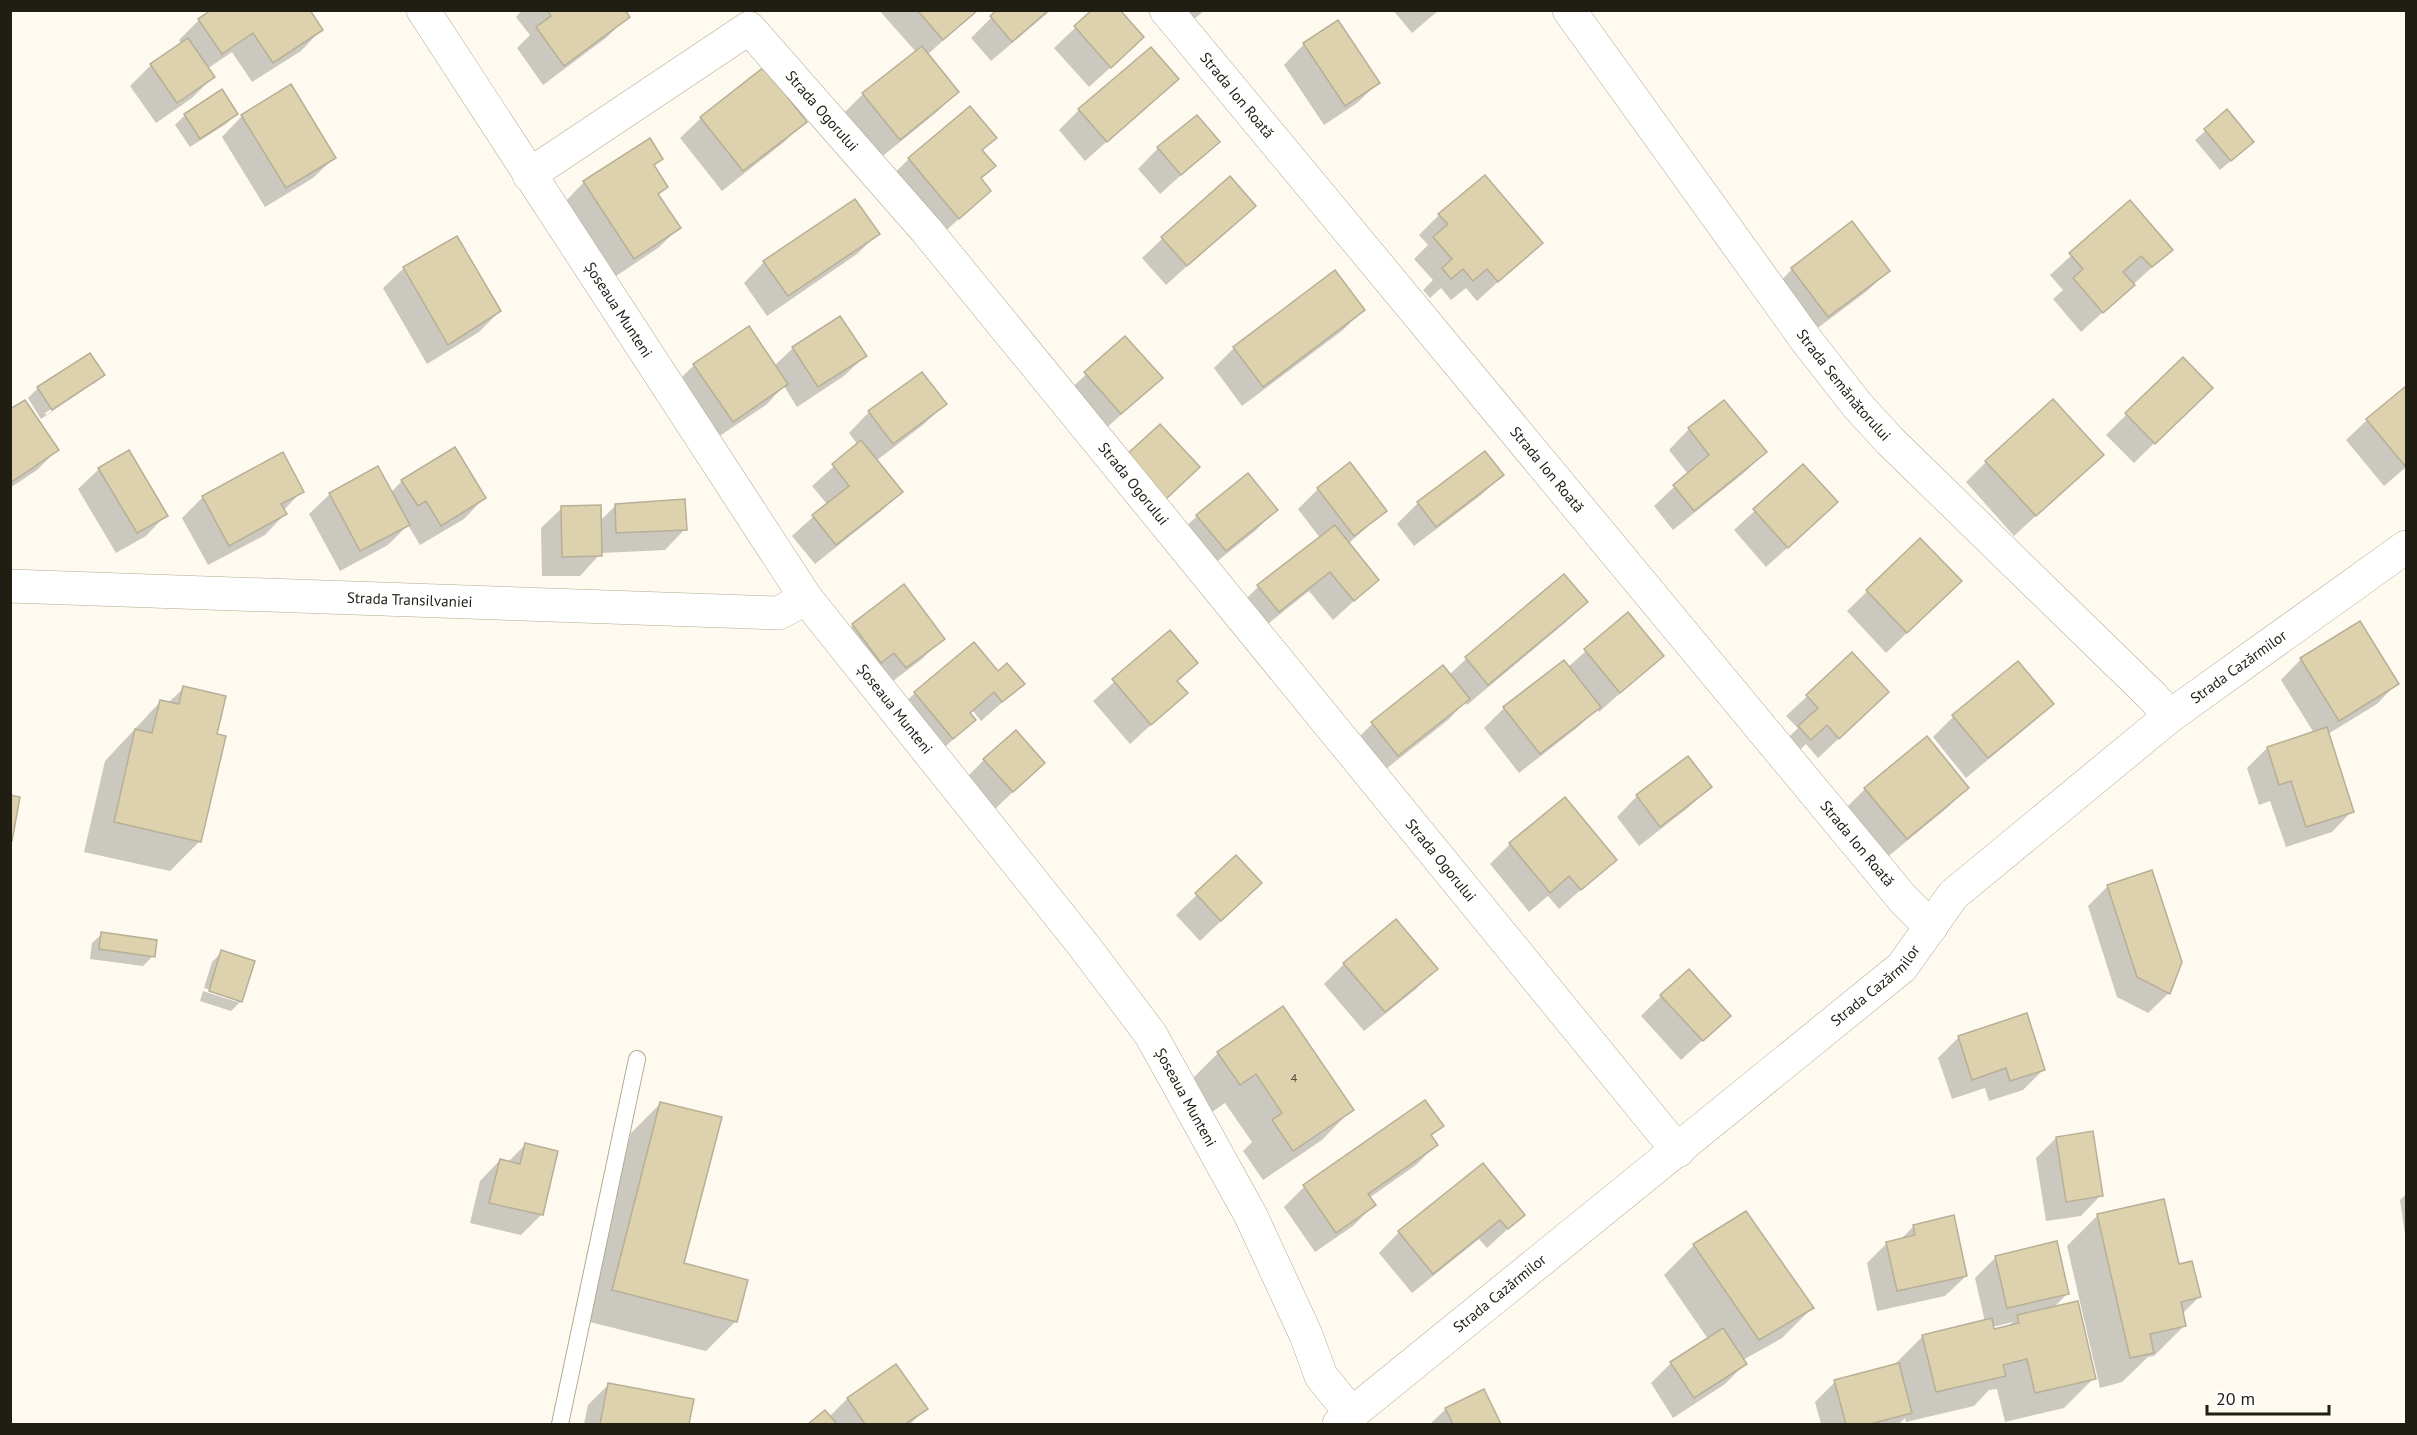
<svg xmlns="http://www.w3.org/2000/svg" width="2417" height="1435" font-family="'PT Sans',sans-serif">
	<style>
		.shadow { fill: #0003; fill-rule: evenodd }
		.building { fill: #ded2ae; stroke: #b7af96; stroke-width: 1.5 }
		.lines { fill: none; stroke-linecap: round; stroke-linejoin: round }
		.service-casing { stroke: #b1aa91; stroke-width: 18 }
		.minor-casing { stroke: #b1aa91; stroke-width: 34 }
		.service { stroke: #fff; stroke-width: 16 }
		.minor { stroke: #fff; stroke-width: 33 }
		.labels { text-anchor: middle; stroke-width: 4.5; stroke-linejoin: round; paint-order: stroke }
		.number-label { font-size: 12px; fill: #504a3a }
		.street-label { font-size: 15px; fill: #201d13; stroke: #fff }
	</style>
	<rect width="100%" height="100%" fill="#fefaf0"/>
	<!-- shadow -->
	<g class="shadow">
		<polygon points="522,10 623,10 628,16 607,37 543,85 517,48 530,35 516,17"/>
		<polygon points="879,10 977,10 927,55 957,92 937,112 879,159 843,114 863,94 916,52"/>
		<polygon points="999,10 1051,10 991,61 971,38"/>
		<polygon points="1094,10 1122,57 1089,87 1054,48"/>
		<polygon points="1149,10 1205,10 1171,38"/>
		<polygon points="1393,10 1439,10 1412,33"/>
		<polygon points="199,20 321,30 301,51 252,82 232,52 207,69 213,77 192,98 156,123 130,86 151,65 181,44 179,40"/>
		<polygon points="1304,44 1378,83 1357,103 1324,125 1284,65"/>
		<polygon points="1177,79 1085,161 1059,130 1079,110"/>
		<polygon points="969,108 995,138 981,152 994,166 980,180 989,191 938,238 888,179 909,159"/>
		<polygon points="2227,112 2242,151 2220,170 2195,140"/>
		<polygon points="236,114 226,124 190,147 175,125 185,115"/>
		<polygon points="242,116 334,158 313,178 265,207 222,137"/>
		<polygon points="701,118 805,122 784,142 722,191 680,138"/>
		<polygon points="1218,142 1160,194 1138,169 1158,148"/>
		<polygon points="661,158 653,167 666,187 658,196 679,228 658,248 613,278 564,203 584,182"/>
		<polygon points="2130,202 2171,250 2081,332 2053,299 2063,290 2050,275"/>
		<polygon points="1254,206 1166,285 1142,258 1163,238"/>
		<polygon points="1439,215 1541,243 1477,301 1466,288 1451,300 1441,288 1430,298 1423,290 1433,280 1414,259 1428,245 1419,235"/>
		<polygon points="1852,223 1888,271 1867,291 1807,336 1772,290 1792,269"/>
		<polygon points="878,234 857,254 767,316 744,283 764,262"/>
		<polygon points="404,268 500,311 479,332 427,364 383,288"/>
		<polygon points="1363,310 1343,330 1242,406 1214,368 1234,348"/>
		<polygon points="1125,338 1161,378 1100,434 1065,394"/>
		<polygon points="793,348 865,356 844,376 797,407 784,386 766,405 712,441 674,385 694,365 774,366"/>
		<polygon points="2182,359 2210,388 2134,463 2106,435"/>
		<polygon points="103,375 94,384 94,381 45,413 46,415 93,384 41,419 28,398 38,388"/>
		<polygon points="2406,388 2406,467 2384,486 2346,440 2367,420"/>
		<polygon points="1724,402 1765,452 1745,472 1673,530 1654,506 1688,474 1669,450 1689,429"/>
		<polygon points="945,404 924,424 876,461 901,492 880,512 815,564 792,536 827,504 812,486 858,445 849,433 869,412"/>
		<polygon points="10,411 57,450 37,470 10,488"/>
		<polygon points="1485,453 1502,475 1481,495 1414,546 1397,524 1418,503"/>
		<polygon points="2102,455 2014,536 1966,482 1986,462"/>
		<polygon points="1803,466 1815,523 1766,567 1734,530"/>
		<polygon points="99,469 166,515 146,536 116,553 78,489"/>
		<polygon points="402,481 484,498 464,519 420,545 408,525 388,545 340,571 309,514 330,494 391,492"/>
		<polygon points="1318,489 1385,511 1348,544 1377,580 1333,620 1309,591 1258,632 1238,607 1258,587 1320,538 1298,509"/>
		<polygon points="302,491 283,511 285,514 265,535 208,565 182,518 203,497"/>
		<polygon points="616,505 685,529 665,550 601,553 580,576 542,576 541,528 562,508 600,521"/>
		<polygon points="1276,510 1255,531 1205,571 1176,536 1197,516"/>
		<polygon points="1920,540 1939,602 1886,653 1847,611"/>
		<polygon points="1564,576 1586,602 1566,622 1467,705 1465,702 1448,720 1377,776 1352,744 1372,724 1442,668 1449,675 1466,659"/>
		<polygon points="904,586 943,638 922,659 885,687 832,646 853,625"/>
		<polygon points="1628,614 1662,656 1599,712 1597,709 1578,727 1519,773 1484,728 1504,708 1568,667"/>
		<polygon points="1170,632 1196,663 1177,682 1186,693 1130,744 1093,701"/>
		<polygon points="974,644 998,673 1023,684 981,721 973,711 969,714 974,720 932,759 894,713 915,693"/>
		<polygon points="1852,654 1867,712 1818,758 1806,744 1790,760 1778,748 1798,728 1786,716"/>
		<polygon points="2301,659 2397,683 2377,704 2328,734 2352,811 2332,832 2286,847 2270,801 2259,805 2247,768 2267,748 2314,733 2281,680"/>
		<polygon points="2018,663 2052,704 2031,724 1966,778 1933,737 1953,717"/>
		<polygon points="184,688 215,735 200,841 170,871 84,852 105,761 161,701 168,703"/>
		<polygon points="1688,758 1710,787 1689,807 1639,846 1617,817 1637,796"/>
		<polygon points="984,760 1043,763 992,812 964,780"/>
		<polygon points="1967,788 1947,808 1885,859 1845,809 1865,789"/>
		<polygon points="1510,844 1615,860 1559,909 1548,896 1529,912 1490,864"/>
		<polygon points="1236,857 1240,903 1200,941 1176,915"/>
		<polygon points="2108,886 2169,993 2148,1013 2117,997 2088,906"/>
		<polygon points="102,934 153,956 143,966 90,959 92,943"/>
		<polygon points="222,952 241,1001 231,1011 200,1001 203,991 237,1002 237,999 204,988 212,962"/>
		<polygon points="1344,964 1436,968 1416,989 1364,1031 1324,984"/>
		<polygon points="1661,996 1729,1016 1681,1060 1641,1016"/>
		<polygon points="1959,1037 2044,1069 2023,1090 1989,1101 1985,1088 1952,1099 1938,1058"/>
		<polygon points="1218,1053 1352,1109 1322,1140 1263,1180 1243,1151 1252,1142 1225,1103 1209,1114 1188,1083"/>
		<polygon points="661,1103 682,1264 736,1321 706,1351 582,1320 631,1133"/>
		<polygon points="1442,1126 1430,1137 1436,1145 1416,1165 1369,1198 1374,1205 1353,1226 1315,1252 1284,1207 1304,1187"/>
		<polygon points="2056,1138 2101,1195 2081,1216 2046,1221 2036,1158"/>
		<polygon points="525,1145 542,1214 521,1235 470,1223 480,1181 500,1160 508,1162"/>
		<polygon points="2406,1194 2406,1241 2400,1200"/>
		<polygon points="1523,1215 1487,1248 1479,1239 1412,1293 1379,1253 1399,1232"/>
		<polygon points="2098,1215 2178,1265 2199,1297 2182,1314 2185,1325 2154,1356 2148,1357 2122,1382 2100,1388 2067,1246"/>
		<polygon points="1914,1226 1966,1276 1945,1296 1877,1311 1867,1263 1887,1243 1900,1240"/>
		<polygon points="1694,1245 1812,1308 1782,1338 1743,1360 1745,1364 1725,1384 1673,1418 1651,1383 1671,1363 1708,1339 1664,1275"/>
		<path d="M1996 1257 2067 1294 2052 1309 2094 1378 2064 1408 2005 1422 1997 1389 1989 1390 1974 1406 1906 1422 1905 1418 1899 1424H1821L1815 1402 1835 1382 1893 1366 1923 1336 1985 1322 1975 1278ZM2013 1322 2007 1327 1993 1331 1992 1327Z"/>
		<polygon points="896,1366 926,1409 910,1424 810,1424 825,1412 829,1417 847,1399"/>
		<polygon points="608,1385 692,1400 687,1424 584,1424 588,1405"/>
		<polygon points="1484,1391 1500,1424 1430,1424 1446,1409"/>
	</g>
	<!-- building -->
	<g class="building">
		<polygon points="211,10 310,10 323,30 273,63 253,33 222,54 198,19"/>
		<polygon points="547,10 625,10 630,17 564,66 536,27 551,16"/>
		<polygon points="917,10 978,10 943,40"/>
		<polygon points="997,10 1049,10 1012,42 990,16"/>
		<polygon points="1092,10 1120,10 1144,37 1111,68 1074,26"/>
		<polygon points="1338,20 1380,83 1345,106 1303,43"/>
		<polygon points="188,38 215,77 177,103 150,64"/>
		<polygon points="922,46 959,92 900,140 862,93"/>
		<polygon points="1151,47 1179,79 1107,142 1078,109"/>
		<polygon points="764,67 807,122 743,171 700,117"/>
		<polygon points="291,84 336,158 286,188 241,115"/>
		<polygon points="222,89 238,114 200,139 184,114"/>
		<polygon points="970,106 997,138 982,150 996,166 981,178 991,191 959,219 908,158"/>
		<polygon points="2227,109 2254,142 2231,161 2204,129"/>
		<polygon points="1197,115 1220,142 1181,175 1157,147"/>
		<polygon points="650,138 663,159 654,165 668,187 658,194 681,228 634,259 583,181"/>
		<polygon points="1485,175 1543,243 1498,282 1487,269 1473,281 1463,269 1451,279 1442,268 1452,259 1433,237 1448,224 1438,214"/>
		<polygon points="1230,176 1256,206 1187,266 1161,237"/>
		<polygon points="855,199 880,234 788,296 763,261"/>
		<polygon points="2130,200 2173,250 2152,267 2141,256 2123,272 2135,285 2103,313 2073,278 2083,269 2069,253"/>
		<polygon points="1852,221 1890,271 1828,317 1791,268"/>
		<polygon points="457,236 501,311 448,345 403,267"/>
		<polygon points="1335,270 1365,310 1263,387 1233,347"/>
		<polygon points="840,316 867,356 818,387 792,347"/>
		<polygon points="749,326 788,384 733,422 693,364"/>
		<polygon points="1125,336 1163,378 1121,414 1084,372"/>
		<polygon points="90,353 105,375 52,410 37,387"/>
		<polygon points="2183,357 2213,388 2155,444 2125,413"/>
		<polygon points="922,372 947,404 893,444 868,411"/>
		<polygon points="2406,386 2406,465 2405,466 2366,419"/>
		<polygon points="2053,399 2104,455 2036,516 1985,461"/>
		<polygon points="25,400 59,450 10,483 10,409"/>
		<polygon points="1724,400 1767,452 1694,511 1673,485 1709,455 1688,428"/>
		<polygon points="1160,424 1200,467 1166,499 1125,456"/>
		<polygon points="861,440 903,492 836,545 812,515 849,486 832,464"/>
		<polygon points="455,447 486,498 441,526 426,501 418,506 401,480"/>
		<polygon points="129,450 168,516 137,533 98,468"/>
		<polygon points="1485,451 1504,475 1436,527 1417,502"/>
		<polygon points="283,452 304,492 281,504 287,514 229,546 202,496"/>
		<polygon points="1350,462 1387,511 1354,536 1317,488"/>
		<polygon points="1803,464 1838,502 1788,548 1753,509"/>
		<polygon points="378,466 410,525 360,551 329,493"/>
		<polygon points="1248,473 1278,510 1226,551 1196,515"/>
		<polygon points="685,499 687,530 616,533 615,504"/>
		<polygon points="601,505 602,556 562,557 561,506"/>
		<polygon points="1335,525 1379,580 1354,601 1330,572 1279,612 1257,585"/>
		<polygon points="1920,538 1962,581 1907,633 1866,590"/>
		<polygon points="1564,574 1588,602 1488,685 1465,657"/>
		<polygon points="904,584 945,639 906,668 894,653 881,663 852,624"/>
		<polygon points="1628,612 1664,656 1620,693 1584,649"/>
		<polygon points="2360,621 2399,684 2339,721 2300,658"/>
		<polygon points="1170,630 1198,663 1177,681 1188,693 1151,725 1112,679"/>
		<polygon points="974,642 998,671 1007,663 1025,684 1002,702 994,692 970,713 976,720 953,739 914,692"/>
		<polygon points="1852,652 1889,692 1839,739 1827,725 1811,740 1798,726 1818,708 1806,695"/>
		<polygon points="1564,660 1601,707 1540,754 1503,707"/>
		<polygon points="2018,661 2054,704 1988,758 1952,715"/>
		<polygon points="1443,665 1470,699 1398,756 1371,722"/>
		<polygon points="183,686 226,696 217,734 226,736 201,842 114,822 135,729 152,733 160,700 179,704"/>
		<polygon points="2327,727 2354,812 2306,827 2291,781 2279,785 2267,747"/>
		<polygon points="1016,730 1045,763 1013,792 983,759"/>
		<polygon points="1927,736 1969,788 1907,839 1864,788"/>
		<polygon points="1688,756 1712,787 1660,827 1636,795"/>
		<polygon points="10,795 20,797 12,841 10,840"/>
		<polygon points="1565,797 1617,860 1581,890 1569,876 1550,893 1509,843"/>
		<polygon points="1236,855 1262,883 1221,921 1195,893"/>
		<polygon points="2152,870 2182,962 2170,994 2137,977 2107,885"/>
		<polygon points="1396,919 1438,969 1385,1012 1343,963"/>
		<polygon points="101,932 157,940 155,957 99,949"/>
		<polygon points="221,950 255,961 242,1002 209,991"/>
		<polygon points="1689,969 1731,1016 1703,1041 1660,995"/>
		<polygon points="1283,1006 1354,1110 1293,1151 1272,1120 1282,1113 1256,1074 1240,1085 1217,1052"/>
		<polygon points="2027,1013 2045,1070 2010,1081 2006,1068 1972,1080 1958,1036"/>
		<polygon points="1425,1100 1444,1126 1431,1135 1438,1145 1368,1194 1376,1205 1336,1233 1303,1185"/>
		<polygon points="660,1102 722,1117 684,1263 748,1280 737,1322 612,1290"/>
		<polygon points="2093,1131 2103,1196 2066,1202 2056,1137"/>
		<polygon points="525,1143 558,1151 543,1215 489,1203 500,1159 520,1164"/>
		<polygon points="1483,1163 1525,1215 1508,1229 1500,1220 1433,1274 1398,1231"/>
		<polygon points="2164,1199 2179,1264 2192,1261 2201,1297 2181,1302 2186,1326 2150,1334 2154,1353 2130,1358 2097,1214"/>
		<polygon points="1746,1211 1814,1308 1759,1340 1693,1244"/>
		<polygon points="1954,1215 1967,1276 1897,1291 1886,1242 1915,1235 1913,1225"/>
		<polygon points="2057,1241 2069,1294 2007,1308 1995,1256"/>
		<polygon points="2078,1301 2096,1379 2035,1393 2027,1359 2003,1365 2006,1376 1936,1392 1922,1335 1992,1318 1994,1329 2019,1323 2017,1315"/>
		<polygon points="1723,1328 1747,1364 1694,1398 1670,1362"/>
		<polygon points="1899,1363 1912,1413 1870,1424 1846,1424 1834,1380"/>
		<polygon points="896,1364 928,1409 905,1424 865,1424 847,1398"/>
		<polygon points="608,1383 694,1399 689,1424 600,1424"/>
		<polygon points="1484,1389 1501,1424 1453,1424 1445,1408"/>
		<polygon points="825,1410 837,1424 808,1424"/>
	</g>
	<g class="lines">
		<!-- service casing -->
		<g class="service-casing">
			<polyline id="service" points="560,1424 637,1059"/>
		</g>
		<!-- minor casing -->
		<g class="minor-casing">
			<g id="minor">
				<path id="s1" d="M423 10 806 598 1084 946 1151 1035 1251 1216 1306 1335 1321 1376 1352 1414"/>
				<path id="s2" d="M1166 10 1903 899 1931 927"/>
				<path id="s3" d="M1569 10 1807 341 1857 405 1890 441 2152 696 2170 716"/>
				<path id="s4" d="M529 175 749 28 926 230 1678 1151"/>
				<path id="s5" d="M10 586 779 613 806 598"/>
				<path id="s6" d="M1339 1424 1902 967 1953 895 2170 716 2406 547"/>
			</g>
		</g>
		<!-- service -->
		<use href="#service" class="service"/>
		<!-- minor -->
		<use href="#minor" class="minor"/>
	</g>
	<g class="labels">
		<!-- number labels -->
		<g class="number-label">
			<text x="1294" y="1082">4</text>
		</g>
		<!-- street labels -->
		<g class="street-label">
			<text dy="5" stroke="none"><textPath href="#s2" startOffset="111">Strada Ion Roată</textPath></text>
			<text dy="5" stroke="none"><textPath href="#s4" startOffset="375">Strada Ogorului</textPath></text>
			<text dy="5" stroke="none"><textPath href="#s1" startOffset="358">Șoseaua Munteni</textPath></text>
			<text dy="5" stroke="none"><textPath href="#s3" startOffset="465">Strada Semănătorului</textPath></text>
			<text dy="5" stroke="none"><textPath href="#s2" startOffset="597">Strada Ion Roată</textPath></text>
			<text dy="5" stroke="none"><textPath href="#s4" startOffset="861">Strada Ogorului</textPath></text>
			<text dy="5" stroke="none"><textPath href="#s5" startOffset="400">Strada Transilvaniei</textPath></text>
			<text dy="5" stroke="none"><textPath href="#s6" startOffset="1179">Strada Cazărmilor</textPath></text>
			<text dy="5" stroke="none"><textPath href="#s1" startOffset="844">Șoseaua Munteni</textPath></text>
			<text dy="5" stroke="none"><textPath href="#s2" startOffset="1083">Strada Ion Roată</textPath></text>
			<text dy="5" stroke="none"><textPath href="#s4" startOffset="1347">Strada Ogorului</textPath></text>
			<text dy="5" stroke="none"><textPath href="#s6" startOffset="693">Strada Cazărmilor</textPath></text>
			<text dy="5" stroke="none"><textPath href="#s1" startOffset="1330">Șoseaua Munteni</textPath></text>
			<text dy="5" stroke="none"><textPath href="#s6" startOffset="207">Strada Cazărmilor</textPath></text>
		</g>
	</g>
	<!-- border -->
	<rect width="2417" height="1435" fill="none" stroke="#201d13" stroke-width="24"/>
	<!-- scale -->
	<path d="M2207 1405v9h122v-9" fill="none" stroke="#201d13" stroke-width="3"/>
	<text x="2216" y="1405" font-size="18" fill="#201d13" stroke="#ffffff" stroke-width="4.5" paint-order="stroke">20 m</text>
</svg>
